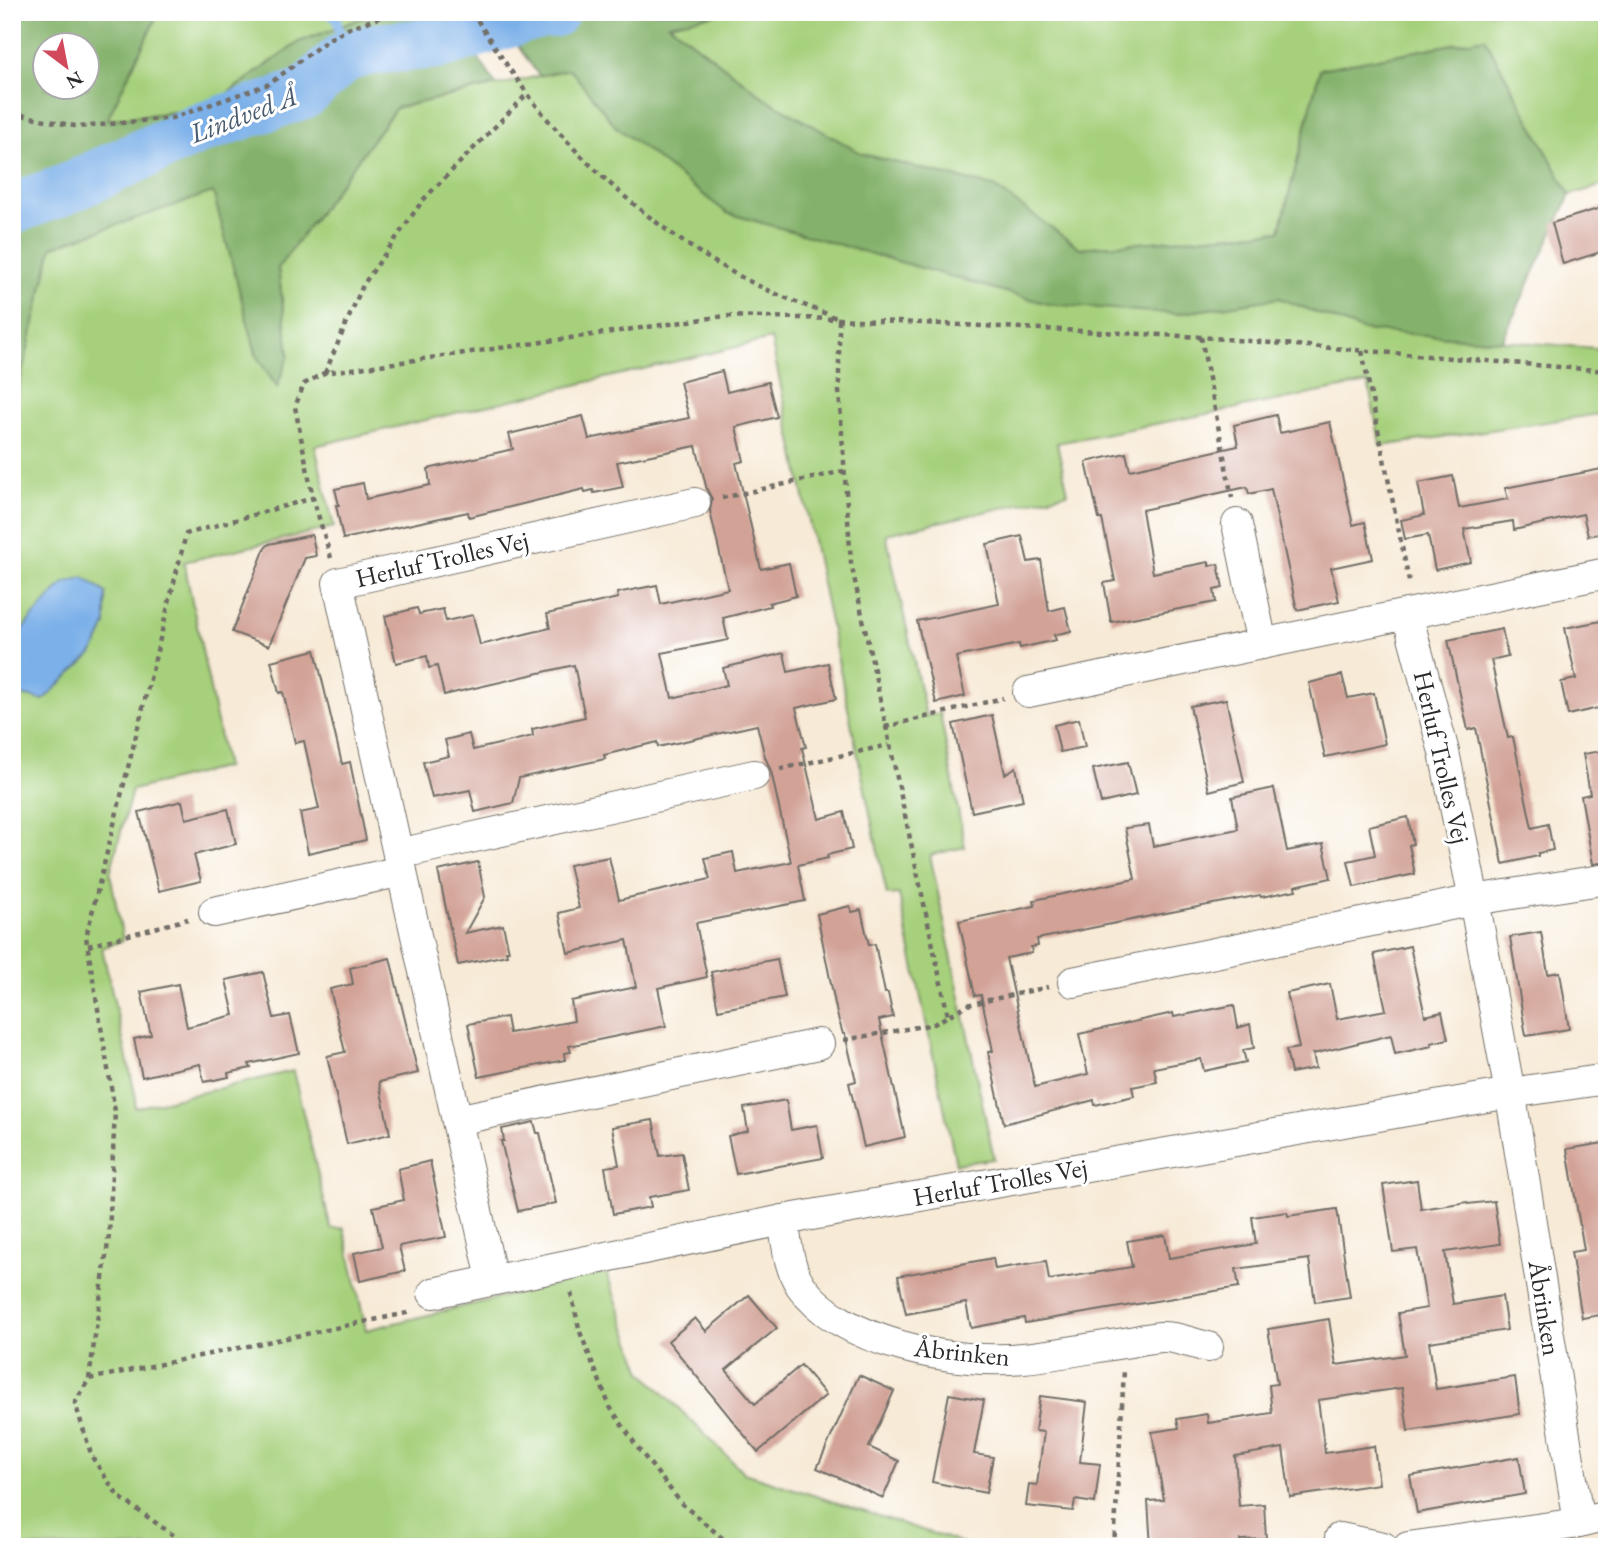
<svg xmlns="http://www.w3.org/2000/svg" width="1619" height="1559" font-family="'EB Garamond',serif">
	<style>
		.green { fill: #a6d07c; stroke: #687e54; stroke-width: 2 }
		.forest { fill: #84b26c; stroke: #586e4c; stroke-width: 2; fill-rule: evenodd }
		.water { fill: #7cb0e9; stroke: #546e8a; stroke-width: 2 }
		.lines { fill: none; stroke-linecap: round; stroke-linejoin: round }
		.stream { stroke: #7cb0e9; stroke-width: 9 }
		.river { stroke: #7cb0e9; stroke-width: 51 }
		.building { fill: #d2a296 }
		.minor-casing { stroke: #726e67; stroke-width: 32 }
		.path { stroke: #726e67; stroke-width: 4.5; stroke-dasharray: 5 5; stroke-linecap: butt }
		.minor { stroke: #fff; stroke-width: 30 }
		.labels { text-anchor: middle; stroke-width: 6; stroke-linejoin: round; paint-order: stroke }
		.street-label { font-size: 26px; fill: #2b2b2b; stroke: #fff }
		.water-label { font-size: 28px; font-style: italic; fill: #475a6e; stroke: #fff }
	</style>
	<rect width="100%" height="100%" fill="#fff"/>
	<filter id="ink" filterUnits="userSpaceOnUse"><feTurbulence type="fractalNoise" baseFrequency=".0143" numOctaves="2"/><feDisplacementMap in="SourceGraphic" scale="14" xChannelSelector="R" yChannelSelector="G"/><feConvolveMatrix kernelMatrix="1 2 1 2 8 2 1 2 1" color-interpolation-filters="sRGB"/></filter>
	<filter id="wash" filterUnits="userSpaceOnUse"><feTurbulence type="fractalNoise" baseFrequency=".00686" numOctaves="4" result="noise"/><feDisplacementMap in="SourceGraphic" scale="28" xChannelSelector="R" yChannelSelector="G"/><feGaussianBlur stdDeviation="1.57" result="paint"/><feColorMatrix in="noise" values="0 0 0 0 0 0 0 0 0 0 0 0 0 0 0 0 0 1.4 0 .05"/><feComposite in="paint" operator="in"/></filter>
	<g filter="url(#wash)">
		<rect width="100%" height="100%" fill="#f7ead6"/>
		<!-- green -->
		<g class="green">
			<polygon points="159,12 378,12 299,42 207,108 106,120"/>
			<polygon points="727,12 1607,12 1607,184 1570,195 1484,38 1320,69 1280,231 1079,248 994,187 863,155 766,99 668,23"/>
			<polygon points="570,69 615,126 1177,314 1279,298 1362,330 1607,349 1607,413 1381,446 1368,383 1057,443 1068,493 886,534 926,716 940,713 965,847 930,855 994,1159 956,1164 899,894 887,895 771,339 315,446 334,527 184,562 226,767 132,790 110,873 123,940 102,948 136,1098 135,1108 293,1071 331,1229 344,1228 366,1330 606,1272 642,1372 744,1473 975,1547 12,1547 12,415 52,247 214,191 257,357 277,387 289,355 278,268 396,108"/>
		</g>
		<!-- forest -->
		<g class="forest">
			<path d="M12 12H159L107 120 207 108 299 42 378 12H449L496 85 396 108 278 268 289 355 277 387 257 357 213 192 52 247 12 415ZM46 46H88V88H46Z"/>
			<polygon points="494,12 727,12 669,24 766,99 863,154 994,187 1080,248 1280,231 1320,69 1485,38 1570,195 1502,341 1362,330 1279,298 1177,314 1048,304 727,213 615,126 570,69 539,76"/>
		</g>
		<!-- water -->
		<polygon class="water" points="84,577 106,593 106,625 93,653 43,700 17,694 12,679 12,646 28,622 64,583"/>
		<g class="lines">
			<!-- stream -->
			<polyline class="stream" points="326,12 337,19 344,57"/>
			<!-- river -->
			<polyline class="river" points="12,209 66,189 196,130 305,93 344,57 372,49 440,43 540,13 554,12"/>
		</g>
		<g id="blocks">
			<!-- building -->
			<g class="building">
				<polygon points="1607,206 1607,250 1563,264 1552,223"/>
				<polygon points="722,371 727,392 768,382 777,417 736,427 744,461 736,463 761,569 789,563 796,596 769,603 770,606 723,618 728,640 662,653 672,698 727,685 723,668 784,653 788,672 828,663 836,699 796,708 806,747 802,748 819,819 844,812 852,849 827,855 828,858 798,865 805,901 696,923 707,977 658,988 666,1026 569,1046 571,1052 564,1053 565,1060 479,1077 468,1024 506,1017 509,1033 574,1021 571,1001 636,987 627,940 568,953 559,913 579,908 569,865 609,857 619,900 710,879 705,858 733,852 737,873 791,862 771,771 765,757 757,725 658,747 657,742 604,755 605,759 519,778 513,803 475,812 470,790 432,798 423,762 449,756 445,740 469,734 473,750 533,736 532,729 585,717 574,665 444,695 437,666 429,668 427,656 396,663 385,616 417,608 419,614 443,609 446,621 473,615 480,645 550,628 547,614 618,598 617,593 657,585 661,604 728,589 710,511 712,499 707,490 696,446 617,462 623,487 594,493 593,490 585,492 584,489 469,517 468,512 343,539 336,505 339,505 335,489 363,483 366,499 430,485 428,469 513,449 509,434 583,416 589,439 689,418 680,382"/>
				<polygon points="1276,415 1280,433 1330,422 1353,525 1365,522 1373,559 1331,568 1339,601 1297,610 1271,489 1249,494 1247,487 1142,510 1153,573 1209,562 1209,566 1218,564 1223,588 1214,590 1216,602 1111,622 1104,583 1115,581 1102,519 1099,519 1086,462 1126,453 1130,470 1238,446 1234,425"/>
				<polygon points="1607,468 1607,532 1588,536 1583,514 1514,530 1513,521 1464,529 1471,562 1435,570 1428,535 1405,539 1401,520 1424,515 1418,483 1453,476 1459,508 1508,499 1505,488"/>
				<polygon points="312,535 316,556 305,558 269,646 232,632 265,548 269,544"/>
				<polygon points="1022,536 1028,562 1041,560 1049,611 1065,607 1071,631 1054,635 1056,640 1020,648 1019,644 956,657 965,696 936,703 917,621 999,604 987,544"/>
				<polygon points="1601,621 1607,649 1607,706 1568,715 1561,682 1576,679 1565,628"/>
				<polygon points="1502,629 1508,656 1491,660 1508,738 1513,737 1532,828 1548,824 1553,850 1538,853 1538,856 1503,864 1476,728 1468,730 1448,640"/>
				<polygon points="315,650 342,764 350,762 366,840 308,853 300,813 319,809 304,741 295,743 283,692 279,693 271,661"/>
				<polygon points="1342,675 1348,698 1374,693 1385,744 1325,757 1309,683"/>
				<polygon points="1226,699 1244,782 1209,791 1190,706"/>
				<polygon points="992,715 1005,774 1016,767 1023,801 972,812 953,724"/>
				<polygon points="1079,719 1085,747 1060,752 1054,725"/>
				<polygon points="1607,750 1607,862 1593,864 1581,796 1590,794 1583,754"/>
				<polygon points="1128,762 1136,795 1101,803 1093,769"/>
				<polygon points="1274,788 1287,851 1323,844 1331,878 1295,886 1296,890 1261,897 1260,895 1161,914 1037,939 1038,946 1031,947 1032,953 1006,958 1035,1087 1088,1074 1079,1034 1173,1013 1174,1017 1234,1005 1238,1028 1250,1024 1254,1048 1243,1050 1246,1062 1204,1071 1201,1059 1154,1068 1157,1082 1132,1087 1134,1096 1095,1105 1094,1100 1004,1124 988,1052 993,1051 981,995 975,996 959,921 1035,906 1034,900 1135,879 1125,828 1149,825 1153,846 1238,829 1232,797"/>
				<polygon points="182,801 186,819 228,809 236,844 194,855 201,881 159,891 139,812"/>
				<polygon points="1408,817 1413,844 1409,845 1415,874 1354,887 1348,861 1375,855 1369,826"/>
				<polygon points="478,862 485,897 465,933 503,925 509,951 506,951 507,955 458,965 438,871"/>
				<polygon points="850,906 852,912 861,910 869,945 875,944 885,993 888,993 893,1017 879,1020 905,1137 864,1147 849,1083 856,1081 845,1034 843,1034 837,1014 817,914"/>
				<polygon points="1541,932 1548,974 1560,972 1569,1029 1526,1036 1510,937"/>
				<polygon points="1410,946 1425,1016 1442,1012 1448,1039 1431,1043 1432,1046 1395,1054 1391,1035 1313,1054 1316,1068 1291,1073 1286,1050 1299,1048 1287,993 1330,984 1337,1019 1386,1010 1374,954"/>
				<polygon points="390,958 418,1073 379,1082 390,1134 347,1144 327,1056 345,1052 330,989 353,984 350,968"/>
				<polygon points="777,959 785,997 718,1010 711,972"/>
				<polygon points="263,972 274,1018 290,1015 299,1053 249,1064 251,1068 228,1073 229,1077 204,1082 200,1064 142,1077 134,1039 151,1035 141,992 178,984 187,1027 234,1015 226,980"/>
				<polygon points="786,1100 791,1130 817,1125 823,1158 736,1174 728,1136 748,1131 744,1108"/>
				<polygon points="653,1120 660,1156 682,1153 689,1190 649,1197 651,1207 613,1214 605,1167 619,1165 612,1127"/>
				<polygon points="534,1122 537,1133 540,1133 556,1203 518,1211 501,1141 504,1141 502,1129"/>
				<polygon points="1604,1143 1607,1157 1607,1314 1582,1318 1571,1252 1584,1250 1567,1149"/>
				<polygon points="430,1161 446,1237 399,1246 405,1271 360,1281 354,1253 382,1247 373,1207 404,1200 398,1169"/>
				<polygon points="1417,1180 1421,1209 1467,1202 1468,1204 1494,1201 1500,1244 1445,1252 1453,1304 1502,1296 1507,1330 1429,1342 1436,1389 1515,1377 1520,1414 1408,1431 1402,1388 1318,1400 1325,1453 1374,1446 1379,1484 1290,1497 1283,1448 1235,1456 1239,1506 1264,1504 1266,1539 1240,1540 1240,1547 1151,1547 1148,1501 1164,1500 1152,1432 1179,1428 1177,1419 1207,1414 1208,1423 1272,1413 1269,1385 1277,1384 1268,1329 1329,1319 1336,1365 1405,1355 1398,1313 1427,1308 1417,1249 1393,1252 1383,1185"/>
				<polygon points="1337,1209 1350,1297 1315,1302 1309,1259 1236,1269 1239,1287 1025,1323 1024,1318 971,1328 966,1303 906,1314 898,1276 993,1258 995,1269 1046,1261 1049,1280 1132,1267 1127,1241 1165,1235 1169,1258 1256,1244 1252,1217 1287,1212 1288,1216"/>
				<polygon points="749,1295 777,1328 726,1370 755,1404 801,1365 826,1395 758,1452 668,1341 695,1318 706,1331"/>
				<polygon points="859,1375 894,1391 869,1447 899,1461 883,1498 817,1468"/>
				<polygon points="949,1394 984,1400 974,1454 993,1457 986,1493 932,1482"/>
				<polygon points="1040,1396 1087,1402 1080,1462 1100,1464 1095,1503 1075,1500 1073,1511 1026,1506 1029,1484 1037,1485 1044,1432 1035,1431"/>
				<polygon points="1519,1457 1525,1494 1417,1513 1410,1476"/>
			</g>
		</g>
	</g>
	<g filter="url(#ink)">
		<use href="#blocks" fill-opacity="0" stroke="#726e67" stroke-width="2"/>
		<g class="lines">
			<!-- minor casing -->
			<g class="minor-casing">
				<g id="minor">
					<polyline points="1237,524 1262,644"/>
					<polyline points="1407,614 1444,752 1474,900 1513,1109 1579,1523"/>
					<polyline points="1028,692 1607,573"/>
					<polyline points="398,854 754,775"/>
					<polyline points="214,912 402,871"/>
					<polyline points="1073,982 1474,900 1607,879"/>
					<polyline points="457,1120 819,1044"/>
					<path d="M783 1220C787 1242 788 1267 801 1286 841 1344 958 1365 1023 1358 1057 1355 1090 1348 1124 1343 1136 1341 1148 1338 1161 1337 1175 1336 1193 1344 1208 1347"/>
					<polyline points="492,1279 338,583 695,503"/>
					<polyline points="433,1293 783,1220 1510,1093 1607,1079"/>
					<polyline points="1340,1538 1383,1547"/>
					<polyline points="1408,1547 1579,1523 1607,1516"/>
				</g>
			</g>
			<!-- path -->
			<g class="path">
				<path d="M472 12C498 52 524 93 556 129 611 191 685 251 761 287 786 299 813 308 839 319V391L851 563 948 1016"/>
				<polyline points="12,113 79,127 172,118 269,84 329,39 351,27 396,12"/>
				<polyline points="1201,337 1232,498"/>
				<polyline points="1362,351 1410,586"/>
				<polyline points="325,373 363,285 423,200 528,93"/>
				<polyline points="722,498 844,471"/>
				<polyline points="331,558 313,498 295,407 304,384 324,373 725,316 839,319 1201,337 1607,371"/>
				<polyline points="885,727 1003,698"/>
				<polyline points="780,769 889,745"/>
				<polyline points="88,946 188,919"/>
				<polyline points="844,1040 934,1024 967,1005 1048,987"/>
				<polyline points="571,1293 580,1332 610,1407 640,1451 682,1504 733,1547"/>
				<polyline points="89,1379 109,1235 115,1111 86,937 186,534 313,498"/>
				<polyline points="190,1547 118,1496 92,1457 75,1403 89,1379 412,1312"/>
				<polyline points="1114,1547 1124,1370"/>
			</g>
			<!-- minor -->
			<use href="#minor" class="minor"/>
		</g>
	</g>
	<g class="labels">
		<!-- street labels -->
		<g class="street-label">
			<text transform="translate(442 559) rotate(-13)" y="9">Herluf Trolles Vej</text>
			<text transform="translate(1442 757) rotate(77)" y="9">Herluf Trolles Vej</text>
			<text transform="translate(1000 1182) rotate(-10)" y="9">Herluf Trolles Vej</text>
			<text transform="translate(1545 1308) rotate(81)" y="9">Åbrinken</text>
			<text transform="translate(962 1352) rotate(6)" y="9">Åbrinken</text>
		</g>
		<!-- water labels -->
		<g class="water-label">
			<text transform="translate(243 114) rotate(-21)" y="10">Lindved Å</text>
		</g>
	</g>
	<!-- margin -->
	<rect width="1619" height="1559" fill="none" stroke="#fff" stroke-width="42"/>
	<!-- north arrow -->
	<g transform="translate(66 66) rotate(148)"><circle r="33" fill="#ffffff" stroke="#aaaaaa" stroke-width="2"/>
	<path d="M0-5L12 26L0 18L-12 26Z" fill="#d1495b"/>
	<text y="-10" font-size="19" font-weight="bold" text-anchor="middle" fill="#2b2b2b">N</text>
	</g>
</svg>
